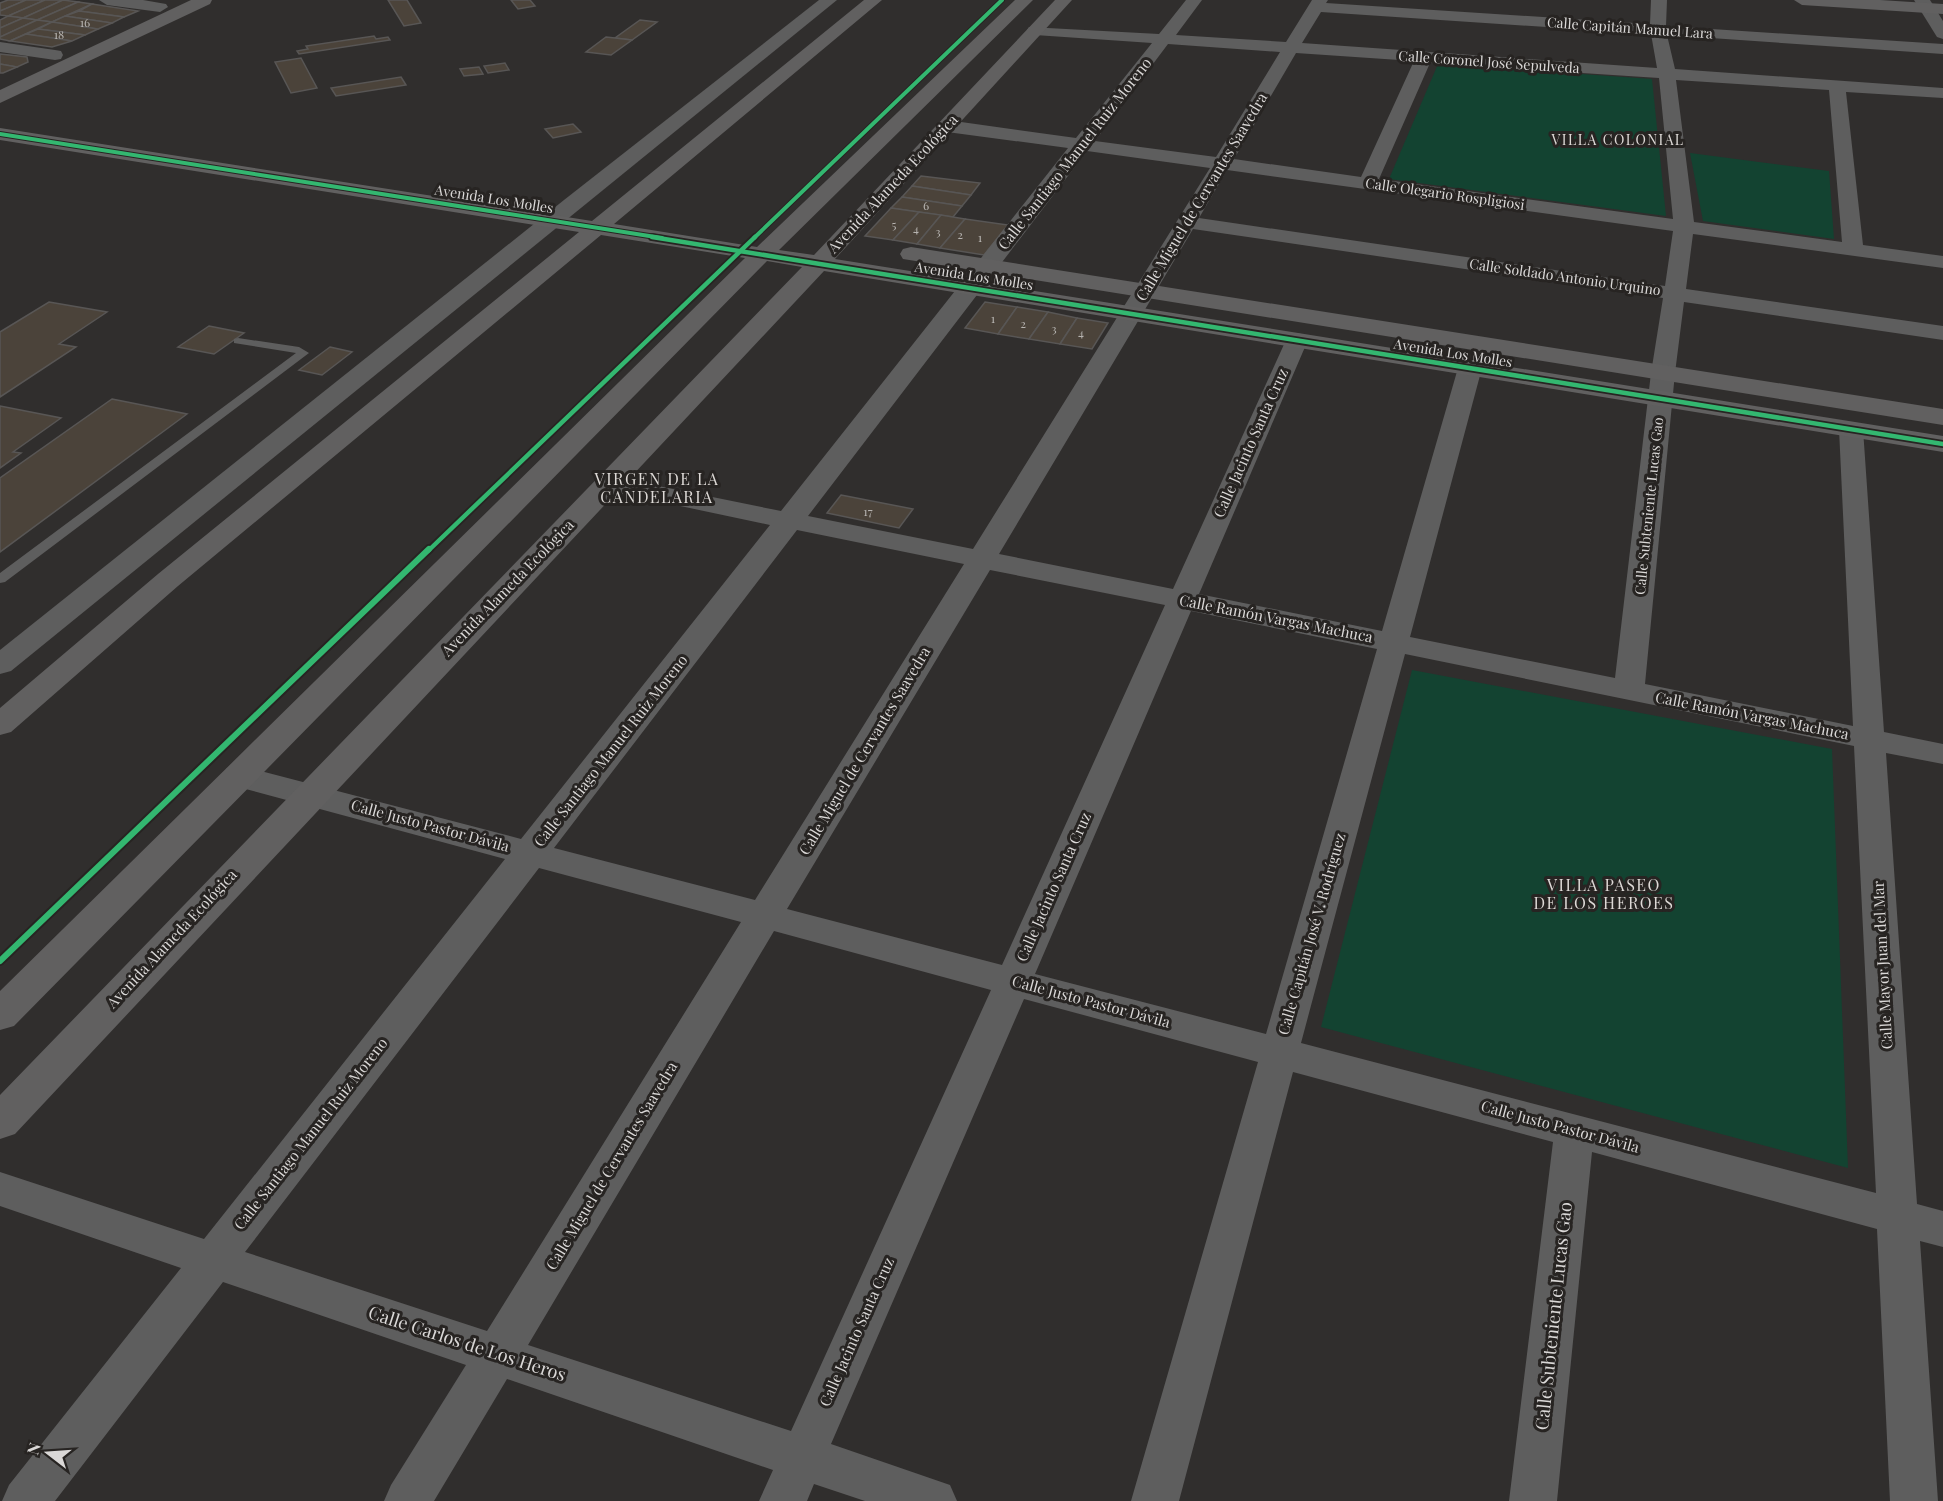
<svg xmlns="http://www.w3.org/2000/svg" width="1943" height="1501" font-family="'Playfair Display',serif">
	<style>
		.green { fill: #134331 }
		.building { fill: #4b433a; stroke: #585655; stroke-width: 1.5 }
		.lines { fill: none; stroke-linecap: round; stroke-linejoin: round }
		.lane { fill: #5e5e5e; fill-rule: evenodd }
		.street { fill: #5e5e5e; fill-rule: evenodd }
		.secondary { fill: #616060; fill-rule: evenodd }
		.cycleway-far2-casing { stroke: #272422; stroke-width: 6 }
		.cycleway-far1-casing { stroke: #272422; stroke-width: 8 }
		.cycleway-casing { stroke: #272422; stroke-width: 10 }
		.cycleway-far2 { stroke: #33b770; stroke-width: 4 }
		.cycleway-far1 { stroke: #33b770; stroke-width: 4.5 }
		.cycleway { stroke: #33b770; stroke-width: 6 }
		.labels { text-anchor: middle; stroke-width: 6; stroke-linejoin: round; paint-order: stroke }
		.number-label { font-size: 12px; fill: #b6b3b0 }
		.far-street-label { font-size: 14px; fill: #dad8d7; stroke: #272422 }
		.far-neighbourhood-label { font-size: 14px; letter-spacing: 1.5px; fill: #ddd9d6; stroke: #272422 }
		.street-label { font-size: 15px; fill: #dad8d7; stroke: #272422 }
		.neighbourhood-label { font-size: 16px; letter-spacing: 1.5px; fill: #ddd9d6; stroke: #272422 }
		.near-street-label { font-size: 18px; fill: #dad8d7; stroke: #272422 }
	</style>
	<rect width="100%" height="100%" fill="#302e2d"/>
	<!-- green -->
	<g class="green">
		<polygon points="1438,64 1652,79 1666,216 1389,179"/>
		<polygon points="1690,153 1829,171 1834,239 1703,221"/>
		<polygon points="1412,670 1832,749 1848,1168 1321,1027"/>
	</g>
	<!-- building -->
	<g class="building">
		<polygon points="8,0 26,0 0,11 0,3"/>
		<polygon points="26,0 45,0 8,16 0,15 0,11"/>
		<polygon points="45,0 63,0 23,18 8,16"/>
		<polygon points="63,0 78,2 37,20 23,18"/>
		<polygon points="388,0 407,0 421,23 404,26"/>
		<polygon points="511,0 530,0 535,6 518,9"/>
		<polygon points="78,2 92,4 52,22 37,20"/>
		<polygon points="92,4 138,11 124,17 79,11"/>
		<polygon points="79,11 124,17 112,23 65,16"/>
		<polygon points="8,16 23,18 0,28 0,20"/>
		<polygon points="65,16 112,23 98,29 52,22"/>
		<polygon points="23,18 37,20 0,37 0,28"/>
		<polygon points="37,20 52,22 10,41 0,39 0,37"/>
		<polygon points="640,20 657,22 632,40 615,38"/>
		<polygon points="52,22 98,29 85,35 38,29"/>
		<polygon points="38,29 85,35 72,41 26,34"/>
		<polygon points="26,34 72,41 52,47 10,41"/>
		<polygon points="374,36 376,39 388,37 390,40 299,54 297,51 308,49 306,46"/>
		<polygon points="606,37 615,38 632,40 611,55 586,52"/>
		<polygon points="0,54 27,57 28,62 17,67 0,64"/>
		<polygon points="301,58 317,88 291,93 275,62"/>
		<polygon points="505,63 509,70 488,73 484,66"/>
		<polygon points="0,64 17,67 3,73 0,73"/>
		<polygon points="479,67 483,74 464,76 460,69"/>
		<polygon points="401,77 406,85 336,96 331,88"/>
		<polygon points="573,124 581,132 553,138 545,129"/>
		<polygon points="921,176 980,183 971,195 912,186"/>
		<polygon points="912,186 971,195 962,206 902,197"/>
		<polygon points="902,197 962,206 953,217 891,208"/>
		<polygon points="891,208 919,212 893,240 865,236"/>
		<polygon points="919,212 941,215 917,244 893,240"/>
		<polygon points="941,215 965,219 940,248 917,244"/>
		<polygon points="965,219 1008,225 984,255 940,248"/>
		<polygon points="49,302 107,312 59,344 76,347 0,397 0,332"/>
		<polygon points="985,302 1017,307 998,334 965,328"/>
		<polygon points="1017,307 1048,312 1029,339 998,334"/>
		<polygon points="1048,312 1077,318 1060,344 1029,339"/>
		<polygon points="1077,318 1108,323 1092,349 1060,344"/>
		<polygon points="209,326 244,333 214,354 178,347"/>
		<polygon points="330,347 352,352 322,375 299,370"/>
		<polygon points="112,399 187,414 0,552 0,478"/>
		<polygon points="0,406 61,418 13,452 21,453 0,468"/>
		<polygon points="841,495 913,509 899,528 827,513"/>
	</g>
	<g class="lines">
		<!-- lane -->
		<polygon class="lane" points="238,338 299,347 309,353 5,582 0,583 0,573 296,353 234,343 234,339"/>
		<!-- street -->
		<g class="street">
			<polygon points="99,0 143,0 166,4 168,7 160,12 107,5"/>
			<polygon points="819,0 837,0 11,671 0,674 0,650 564,200"/>
			<path d="M1186 0H1202L1176 35 1286 42 1312 0H1328L1326 3 1650 24 1651 0H1667L1666 26 1943 44V54L1667 35 1675 69 1943 88V98L1846 92 1863 245 1943 256V268L1693 234 1686 289 1943 326V340L1684 302 1675 373 1645 684 1853 726 1839 429 1842 424 1851 422 1860 424 1863 429 1884 732 1943 744V764L1886 753 1917 1204 1943 1211V1247L1920 1241 1938 1501H1890L1877 1229 1592 1152 1557 1501H1509L1553 1142 1293 1072 1179 1501H1131L1258 1062 1024 999 831 1444 950 1485 957 1501H865L814 1484 807 1501H759L773 1470 507 1379 434 1501H384L391 1485 466 1365 223 1282 55 1501H2L9 1485 181 1268 0 1206V1172L204 1239 505 859 227 784 222 776 227 768 238 765 521 839 770 525 600 489 596 484 600 479 609 476 781 511 1068 148 947 132 940 130 938 126 940 122 947 120 1076 138 1152 43 1035 35 1029 33 1027 30 1029 27 1159 34ZM1321 12 1651 34 1657 68 1302 43ZM1168 44 1280 52 1216 157 1095 141ZM1296 53 1414 61 1361 177 1234 159ZM1430 63 1659 78 1673 219 1379 179ZM1676 80 1829 90 1842 242 1694 222ZM1087 151 1210 168 973 549 808 516ZM1227 170 1673 231 1665 286 1199 218ZM1193 229 1663 298 1651 373 1615 678 1410 637 1482 368 1478 363 1470 361 1462 363 1458 368 1382 631 1199 594 1308 340 1305 335 1297 333 1289 335 1286 340 1173 589 999 554ZM797 530 964 564 755 900 554 848ZM990 570 1165 605 1002 965 787 909ZM1191 611 1377 649 1266 1034 1035 974ZM1405 654 1854 746 1876 1193 1301 1043ZM539 868 741 922 487 1331 245 1252ZM774 931 991 990 791 1431 528 1345Z"/>
			<polygon points="1914,0 1930,0 1943,21 1943,39 1937,37"/>
			<polygon points="0,42 55,50 61,51 63,55 61,59 55,60 0,52"/>
		</g>
		<!-- secondary -->
		<g class="secondary">
			<polygon points="191,0 212,0 210,4 0,103 0,90"/>
			<polygon points="864,0 882,0 614,224 757,247 1015,0 1033,0 779,250 814,255 1055,0 1072,0 835,259 1943,436 1943,452 824,271 15,1134 0,1139 0,1095 802,267 767,261 14,1026 0,1030 0,991 745,258 601,235 178,586 11,732 0,735 0,708 158,574 579,232 0,140 0,128 592,221"/>
			<polygon points="1794,0 1880,0 1943,4 1943,14 1802,5"/>
			<polygon points="911,247 1943,409 1943,425 903,259 900,254 903,249"/>
		</g>
		<!-- cycleway-far2 casing -->
		<g class="cycleway-far2-casing">
			<g id="cycleway-far2">
				<polyline points="0,134 662,238"/>
				<polyline points="754,238 1002,0"/>
			</g>
		</g>
		<!-- cycleway-far1 casing -->
		<g class="cycleway-far1-casing">
			<g id="cycleway-far1">
				<polyline points="652,237 1943,444"/>
				<polyline points="428,551 755,237"/>
			</g>
		</g>
		<!-- cycleway casing -->
		<g class="cycleway-casing">
			<polyline id="cycleway" points="0,961 429,549"/>
		</g>
		<!-- cycleway-far2 -->
		<use href="#cycleway-far2" class="cycleway-far2"/>
		<!-- cycleway-far1 -->
		<use href="#cycleway-far1" class="cycleway-far1"/>
		<!-- cycleway -->
		<use href="#cycleway" class="cycleway"/>
	</g>
	<g class="labels">
		<!-- number labels -->
		<g class="number-label">
			<text x="85" y="27">16</text>
			<text x="59" y="39">18</text>
			<text x="926" y="210">6</text>
			<text x="894" y="229">5</text>
			<text x="916" y="233">4</text>
			<text x="938" y="236">3</text>
			<text x="960" y="239">2</text>
			<text x="980" y="242">1</text>
			<text x="993" y="323">1</text>
			<text x="1023" y="328">2</text>
			<text x="1054" y="333">3</text>
			<text x="1081" y="337">4</text>
			<text x="868" y="516">17</text>
		</g>
		<!-- far-street labels -->
		<g class="far-street-label">
			<text transform="translate(1630 28) rotate(4)" y="5">Calle Capitán Manuel Lara</text>
			<text transform="translate(1489 62) rotate(4)" y="5">Calle Coronel José Sepulveda</text>
			<text transform="translate(1445 194) rotate(8)" y="5">Calle Olegario Rospligiosi</text>
			<text transform="translate(494 199) rotate(9)" y="5">Avenida Los Molles</text>
			<text transform="translate(974 276) rotate(9)" y="5">Avenida Los Molles</text>
			<text transform="translate(1565 277) rotate(8)" y="5">Calle Soldado Antonio Urquino</text>
			<text transform="translate(1453 353) rotate(9)" y="5">Avenida Los Molles</text>
			<text transform="translate(1649 506) rotate(-84)" y="5">Calle Subteniente Lucas Gao</text>
		</g>
		<!-- far-neighbourhood labels -->
		<g class="far-neighbourhood-label">
			<text x="1618" y="145">VILLA COLONIAL</text>
		</g>
		<!-- street labels -->
		<g class="street-label">
			<text transform="translate(1075 154) rotate(-52)" y="5">Calle Santiago Manuel Ruiz Moreno</text>
			<text transform="translate(893 184) rotate(-47)" y="5">Avenida Alameda Ecológica</text>
			<text transform="translate(1202 197) rotate(-59)" y="5">Calle Miguel de Cervantes Saavedra</text>
			<text transform="translate(1251 443) rotate(-66)" y="5">Calle Jacinto Santa Cruz</text>
			<text transform="translate(508 588) rotate(-46)" y="5">Avenida Alameda Ecológica</text>
			<text transform="translate(1276 619) rotate(11)" y="5">Calle Ramón Vargas Machuca</text>
			<text transform="translate(1752 716) rotate(11)" y="5">Calle Ramón Vargas Machuca</text>
			<text transform="translate(611 751) rotate(-52)" y="5">Calle Santiago Manuel Ruiz Moreno</text>
			<text transform="translate(865 751) rotate(-59)" y="5">Calle Miguel de Cervantes Saavedra</text>
			<text transform="translate(430 826) rotate(15)" y="5">Calle Justo Pastor Dávila</text>
			<text transform="translate(1054 887) rotate(-66)" y="5">Calle Jacinto Santa Cruz</text>
			<text transform="translate(1312 934) rotate(-74)" y="5">Calle Capitán José V. Rodríguez</text>
			<text transform="translate(172 939) rotate(-47)" y="5">Avenida Alameda Ecológica</text>
			<text transform="translate(1883 965) rotate(-93)" y="5">Calle Mayor Juan del Mar</text>
			<text transform="translate(1091 1002) rotate(15)" y="5">Calle Justo Pastor Dávila</text>
			<text transform="translate(1560 1127) rotate(15)" y="5">Calle Justo Pastor Dávila</text>
			<text transform="translate(311 1134) rotate(-52)" y="5">Calle Santiago Manuel Ruiz Moreno</text>
			<text transform="translate(612 1166) rotate(-59)" y="5">Calle Miguel de Cervantes Saavedra</text>
			<text transform="translate(857 1332) rotate(-66)" y="5">Calle Jacinto Santa Cruz</text>
		</g>
		<!-- neighbourhood labels -->
		<g class="neighbourhood-label">
			<text x="657" y="485">VIRGEN DE LA<tspan x="657" dy="18">CANDELARIA</tspan></text>
			<text x="1604" y="891">VILLA PASEO<tspan x="1604" dy="18">DE LOS HEROES</tspan></text>
		</g>
		<!-- near-street labels -->
		<g class="near-street-label">
			<text transform="translate(1554 1316) rotate(-84)" y="6">Calle Subteniente Lucas Gao</text>
			<text transform="translate(467 1344) rotate(18)" y="6">Calle Carlos de Los Heros</text>
		</g>
	</g>
	<!-- north arrow -->
	<g transform="translate(48 1453) rotate(287)" stroke="#272422" stroke-width="4.5" paint-order="stroke">
	<path d="M0-4.5L10 22L0 15L-10 22Z" fill="#dad8d7"/>
	<text y="-9" font-size="16" font-weight="bold" text-anchor="middle" fill="#dad8d7">N</text>
	</g>
</svg>
